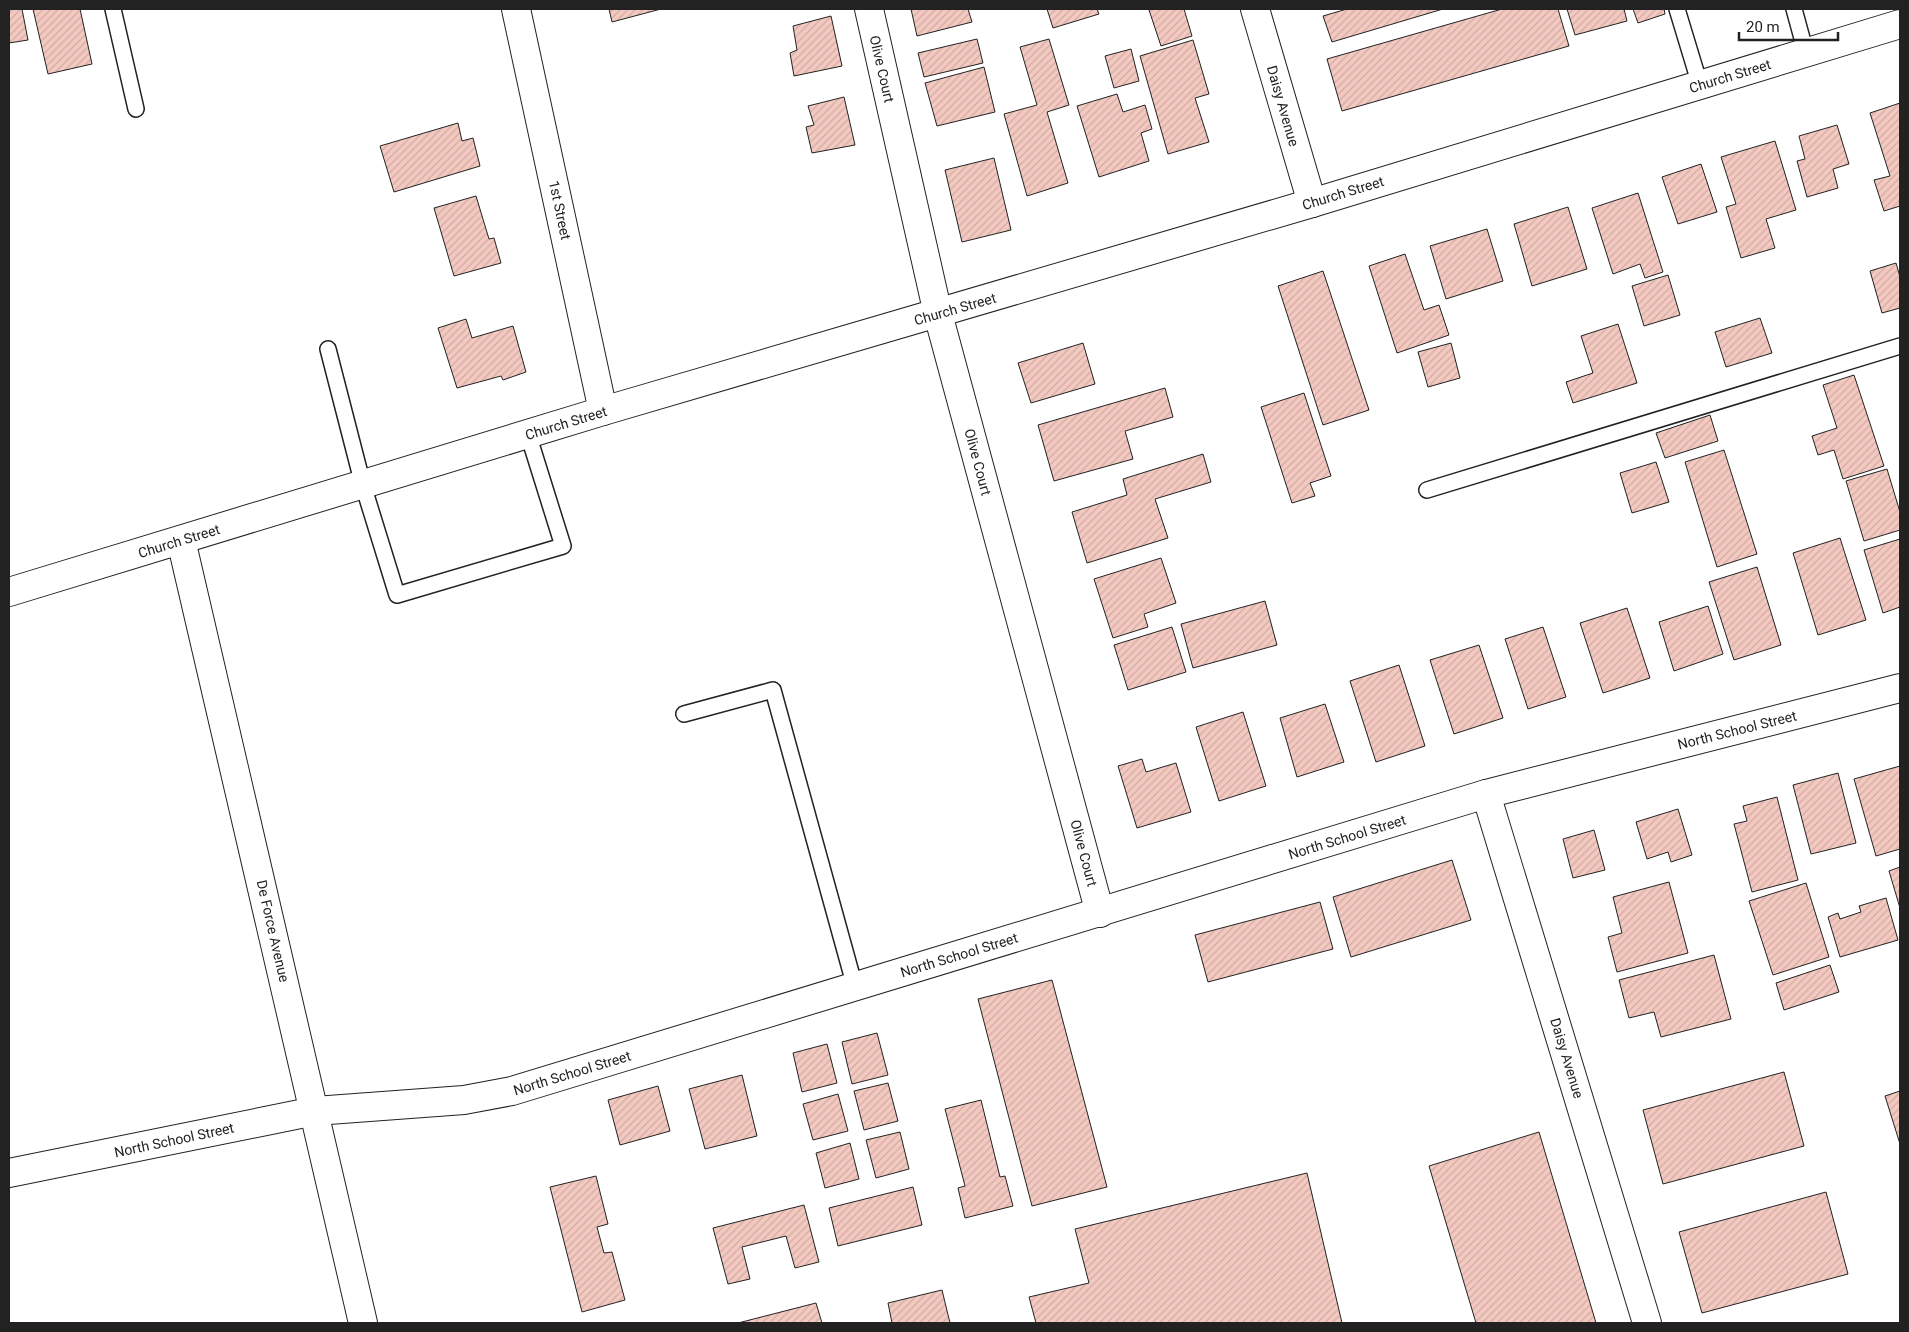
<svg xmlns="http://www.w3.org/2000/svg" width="1909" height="1332" font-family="Roboto,sans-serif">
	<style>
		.building { fill: url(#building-hatch); stroke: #222 }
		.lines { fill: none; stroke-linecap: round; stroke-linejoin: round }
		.service-casing { stroke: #222; stroke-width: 18 }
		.minor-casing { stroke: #222; stroke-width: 30 }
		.tertiary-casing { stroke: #222; stroke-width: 30 }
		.service { stroke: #fff; stroke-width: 15 }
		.minor { stroke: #fff; stroke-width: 28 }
		.tertiary { stroke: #fff; stroke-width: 28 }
		.labels { text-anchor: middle; stroke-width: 4; stroke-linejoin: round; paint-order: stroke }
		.street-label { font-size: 14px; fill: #222; stroke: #fff }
	</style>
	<defs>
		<pattern id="building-hatch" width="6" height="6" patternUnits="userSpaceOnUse" patternTransform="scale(1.25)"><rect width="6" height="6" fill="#f3c9c0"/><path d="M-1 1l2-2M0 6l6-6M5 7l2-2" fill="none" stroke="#d0aca5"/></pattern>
	</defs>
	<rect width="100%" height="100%" fill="#fff"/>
	<!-- building -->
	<g class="building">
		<polygon points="9,9 22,9 28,40 9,43"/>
		<polygon points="33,9 80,9 92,64 48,74"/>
		<polygon points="609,9 661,9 612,22"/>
		<polygon points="911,9 968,9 972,22 917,36"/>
		<polygon points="1047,9 1097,9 1099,14 1053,28"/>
		<polygon points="1151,9 1184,9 1192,36 1161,46 1149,10"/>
		<polygon points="1347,9 1443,9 1332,42 1323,16"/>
		<polygon points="1502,9 1558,9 1569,46 1342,111 1327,59"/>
		<polygon points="1567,9 1624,9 1627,21 1575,35"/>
		<polygon points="1633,9 1664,9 1665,14 1638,23"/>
		<polygon points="831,16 842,66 794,76 790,53 797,50 793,26"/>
		<polygon points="977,39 983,63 924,77 918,53"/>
		<polygon points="1049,39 1069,105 1047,112 1068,183 1027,196 1004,114 1037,105 1020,47"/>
		<polygon points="1193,40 1209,94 1195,98 1209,142 1168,154 1140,56"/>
		<polygon points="1131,49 1139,81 1114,88 1105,56"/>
		<polygon points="984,67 995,112 937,126 925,83"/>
		<polygon points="1117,94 1123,112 1145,105 1152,129 1141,133 1149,161 1099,177 1077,106"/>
		<polygon points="844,97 855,145 812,153 806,127 814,125 808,106"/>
		<polygon points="1900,103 1900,206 1884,211 1874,180 1890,176 1870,113"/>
		<polygon points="458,123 462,141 473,138 480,166 394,192 380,146"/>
		<polygon points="1837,125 1849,164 1833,169 1838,188 1807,197 1797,161 1805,159 1799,136"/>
		<polygon points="1775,141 1796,210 1766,219 1775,248 1741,258 1726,207 1736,204 1721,157"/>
		<polygon points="994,158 1011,230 962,242 945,170"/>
		<polygon points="1701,164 1717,212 1678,224 1662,177"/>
		<polygon points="1638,193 1663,272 1645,278 1640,264 1613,274 1592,208"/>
		<polygon points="476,196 489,239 494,238 501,263 454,276 434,208"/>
		<polygon points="1568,207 1587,269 1532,286 1514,224"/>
		<polygon points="1487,229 1503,281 1446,299 1430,246"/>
		<polygon points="1405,254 1424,310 1439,305 1449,335 1397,353 1369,266"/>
		<polygon points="1896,263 1900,277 1900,308 1882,313 1870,271"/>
		<polygon points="1323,271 1369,410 1323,425 1278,286"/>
		<polygon points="1668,275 1680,315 1644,326 1632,286"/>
		<polygon points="1760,318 1772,353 1726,367 1715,332"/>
		<polygon points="466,319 472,338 513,326 526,372 503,380 501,376 457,388 438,328"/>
		<polygon points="1618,324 1637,383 1573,403 1566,382 1593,373 1581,336"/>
		<polygon points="1083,343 1095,384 1031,403 1018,363"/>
		<polygon points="1451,343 1460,378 1428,387 1418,352"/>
		<polygon points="1854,375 1884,466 1843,479 1834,450 1818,455 1812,436 1837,428 1823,385"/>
		<polygon points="1165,388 1173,417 1125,431 1133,459 1054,481 1038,425"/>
		<polygon points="1304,393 1331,476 1310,483 1315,496 1292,503 1261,407"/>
		<polygon points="1710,415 1718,441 1665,458 1656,433"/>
		<polygon points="1724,450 1757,554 1717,567 1685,462"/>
		<polygon points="1203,454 1211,482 1155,499 1168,538 1087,563 1072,512 1127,495 1123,479"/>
		<polygon points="1656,462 1669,502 1632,513 1620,473"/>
		<polygon points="1887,469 1900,512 1900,530 1864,541 1846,481"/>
		<polygon points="1840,538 1866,620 1818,635 1793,553"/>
		<polygon points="1900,539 1900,607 1883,613 1864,550"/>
		<polygon points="1161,558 1176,603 1144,614 1148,627 1113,638 1094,579"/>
		<polygon points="1757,567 1781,645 1734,660 1709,582"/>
		<polygon points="1265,601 1277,645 1193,668 1181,624"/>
		<polygon points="1708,606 1723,654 1674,671 1659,622"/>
		<polygon points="1627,608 1650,678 1603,693 1580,623"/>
		<polygon points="1172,627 1186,672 1128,690 1114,645"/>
		<polygon points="1543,627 1566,697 1528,709 1505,639"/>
		<polygon points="1479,645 1503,718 1454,734 1430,660"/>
		<polygon points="1399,665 1425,746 1376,762 1350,681"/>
		<polygon points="1325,704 1344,762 1297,777 1280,718"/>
		<polygon points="1243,712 1266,786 1219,801 1196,727"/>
		<polygon points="1142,759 1146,772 1176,763 1191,812 1137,828 1118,766"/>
		<polygon points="1900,766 1900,849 1876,856 1854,779"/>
		<polygon points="1838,773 1856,843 1811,854 1793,785"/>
		<polygon points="1777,797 1798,880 1752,892 1734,824 1747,821 1743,806"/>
		<polygon points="1678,809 1692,855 1671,862 1668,852 1647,859 1636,822"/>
		<polygon points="1594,830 1605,870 1573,878 1563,839"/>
		<polygon points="1452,860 1471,920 1351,957 1333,897"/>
		<polygon points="1900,867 1900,908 1889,871"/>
		<polygon points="1669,882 1688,953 1617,972 1608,937 1622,933 1613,897"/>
		<polygon points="1806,883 1829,957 1773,975 1749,901"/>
		<polygon points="1886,898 1898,940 1840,957 1828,917 1838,913 1840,919 1861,912 1859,906"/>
		<polygon points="1320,902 1333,949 1208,982 1195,935"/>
		<polygon points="1714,955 1731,1019 1661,1037 1654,1012 1629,1018 1619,980"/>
		<polygon points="1830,965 1839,992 1784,1010 1776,983"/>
		<polygon points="1052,980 1107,1187 1032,1206 978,999"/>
		<polygon points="877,1033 888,1075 852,1084 842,1042"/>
		<polygon points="827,1044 837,1083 802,1092 793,1053"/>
		<polygon points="1784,1072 1804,1146 1663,1184 1643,1110"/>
		<polygon points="742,1075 757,1136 705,1149 689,1089"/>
		<polygon points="888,1083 898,1121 864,1130 854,1091"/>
		<polygon points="658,1086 670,1131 620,1145 608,1100"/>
		<polygon points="1900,1091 1900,1144 1885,1096"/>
		<polygon points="838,1094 848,1131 813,1140 803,1104"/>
		<polygon points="981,1100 1000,1177 1005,1176 1013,1206 965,1218 958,1188 965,1186 945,1109"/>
		<polygon points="900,1132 909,1169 876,1178 866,1140"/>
		<polygon points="1539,1132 1596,1323 1476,1323 1429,1166"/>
		<polygon points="850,1143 859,1179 825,1188 816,1153"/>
		<polygon points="1307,1173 1342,1323 1036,1323 1029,1297 1089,1283 1075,1229"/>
		<polygon points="596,1176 608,1224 597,1227 604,1253 612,1252 625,1300 582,1312 550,1187"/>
		<polygon points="913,1187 922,1225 838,1246 829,1208"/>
		<polygon points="1826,1192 1848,1274 1702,1313 1679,1232"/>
		<polygon points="804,1205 819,1262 795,1268 786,1236 742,1247 750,1279 728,1284 713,1228"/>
		<polygon points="942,1290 950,1323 892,1323 888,1303"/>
		<polygon points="816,1303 822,1323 738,1323"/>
	</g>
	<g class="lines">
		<!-- service casing -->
		<g class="service-casing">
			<g id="service">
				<polyline points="113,9 136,109"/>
				<polyline points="1677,9 1700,85"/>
				<polyline points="1794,9 1806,53"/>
				<polyline points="328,349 363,485 397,595 563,546 528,434"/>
				<polyline points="1427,490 1900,346"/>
				<polyline points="684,714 773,690 855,987"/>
			</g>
		</g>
		<!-- minor casing -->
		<g class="minor-casing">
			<g id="minor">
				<polyline points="516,9 603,411"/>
				<polyline points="869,9 938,314 1100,913"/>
				<polyline points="1255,9 1312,203"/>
				<polyline points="181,540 363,1323"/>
				<polyline points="1486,794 1647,1323"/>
				<polyline points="9,1173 315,1111 464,1100 512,1091 1486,794 1900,688"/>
			</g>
		</g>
		<!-- tertiary casing -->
		<g class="tertiary-casing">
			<polyline id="tertiary" points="9,592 603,411 1312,203 1900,24"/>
		</g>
		<!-- service -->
		<use href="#service" class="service"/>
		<!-- minor -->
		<use href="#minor" class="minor"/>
		<!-- tertiary -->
		<use href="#tertiary" class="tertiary"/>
	</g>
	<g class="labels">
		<!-- street labels -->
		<g class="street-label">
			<text transform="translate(882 69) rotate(77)" y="5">Olive Court</text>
			<text transform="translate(1730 76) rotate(-17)" y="5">Church Street</text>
			<text transform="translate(1283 106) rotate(74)" y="5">Daisy Avenue</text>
			<text transform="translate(1343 193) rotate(-17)" y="5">Church Street</text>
			<text transform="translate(560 210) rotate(78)" y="5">1st Street</text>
			<text transform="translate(955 309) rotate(-16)" y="5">Church Street</text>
			<text transform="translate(566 423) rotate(-17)" y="5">Church Street</text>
			<text transform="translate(978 462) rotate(75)" y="5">Olive Court</text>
			<text transform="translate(179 541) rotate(-17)" y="5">Church Street</text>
			<text transform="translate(1737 730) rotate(-14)" y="5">North School Street</text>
			<text transform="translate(1347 837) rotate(-17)" y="5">North School Street</text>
			<text transform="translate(1084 853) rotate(75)" y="5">Olive Court</text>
			<text transform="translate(273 931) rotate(77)" y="5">De Force Avenue</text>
			<text transform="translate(959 955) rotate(-17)" y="5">North School Street</text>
			<text transform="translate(1567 1058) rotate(73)" y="5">Daisy Avenue</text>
			<text transform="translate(572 1073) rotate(-17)" y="5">North School Street</text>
			<text transform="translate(174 1140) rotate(-12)" y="5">North School Street</text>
		</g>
	</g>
	<!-- border -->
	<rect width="1909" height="1332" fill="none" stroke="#222222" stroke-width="20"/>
	<!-- scale -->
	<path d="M1739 32v8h99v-8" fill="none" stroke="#222222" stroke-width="2.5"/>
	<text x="1746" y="32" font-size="15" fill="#222222" stroke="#ffffff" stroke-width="4" paint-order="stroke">20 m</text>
</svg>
